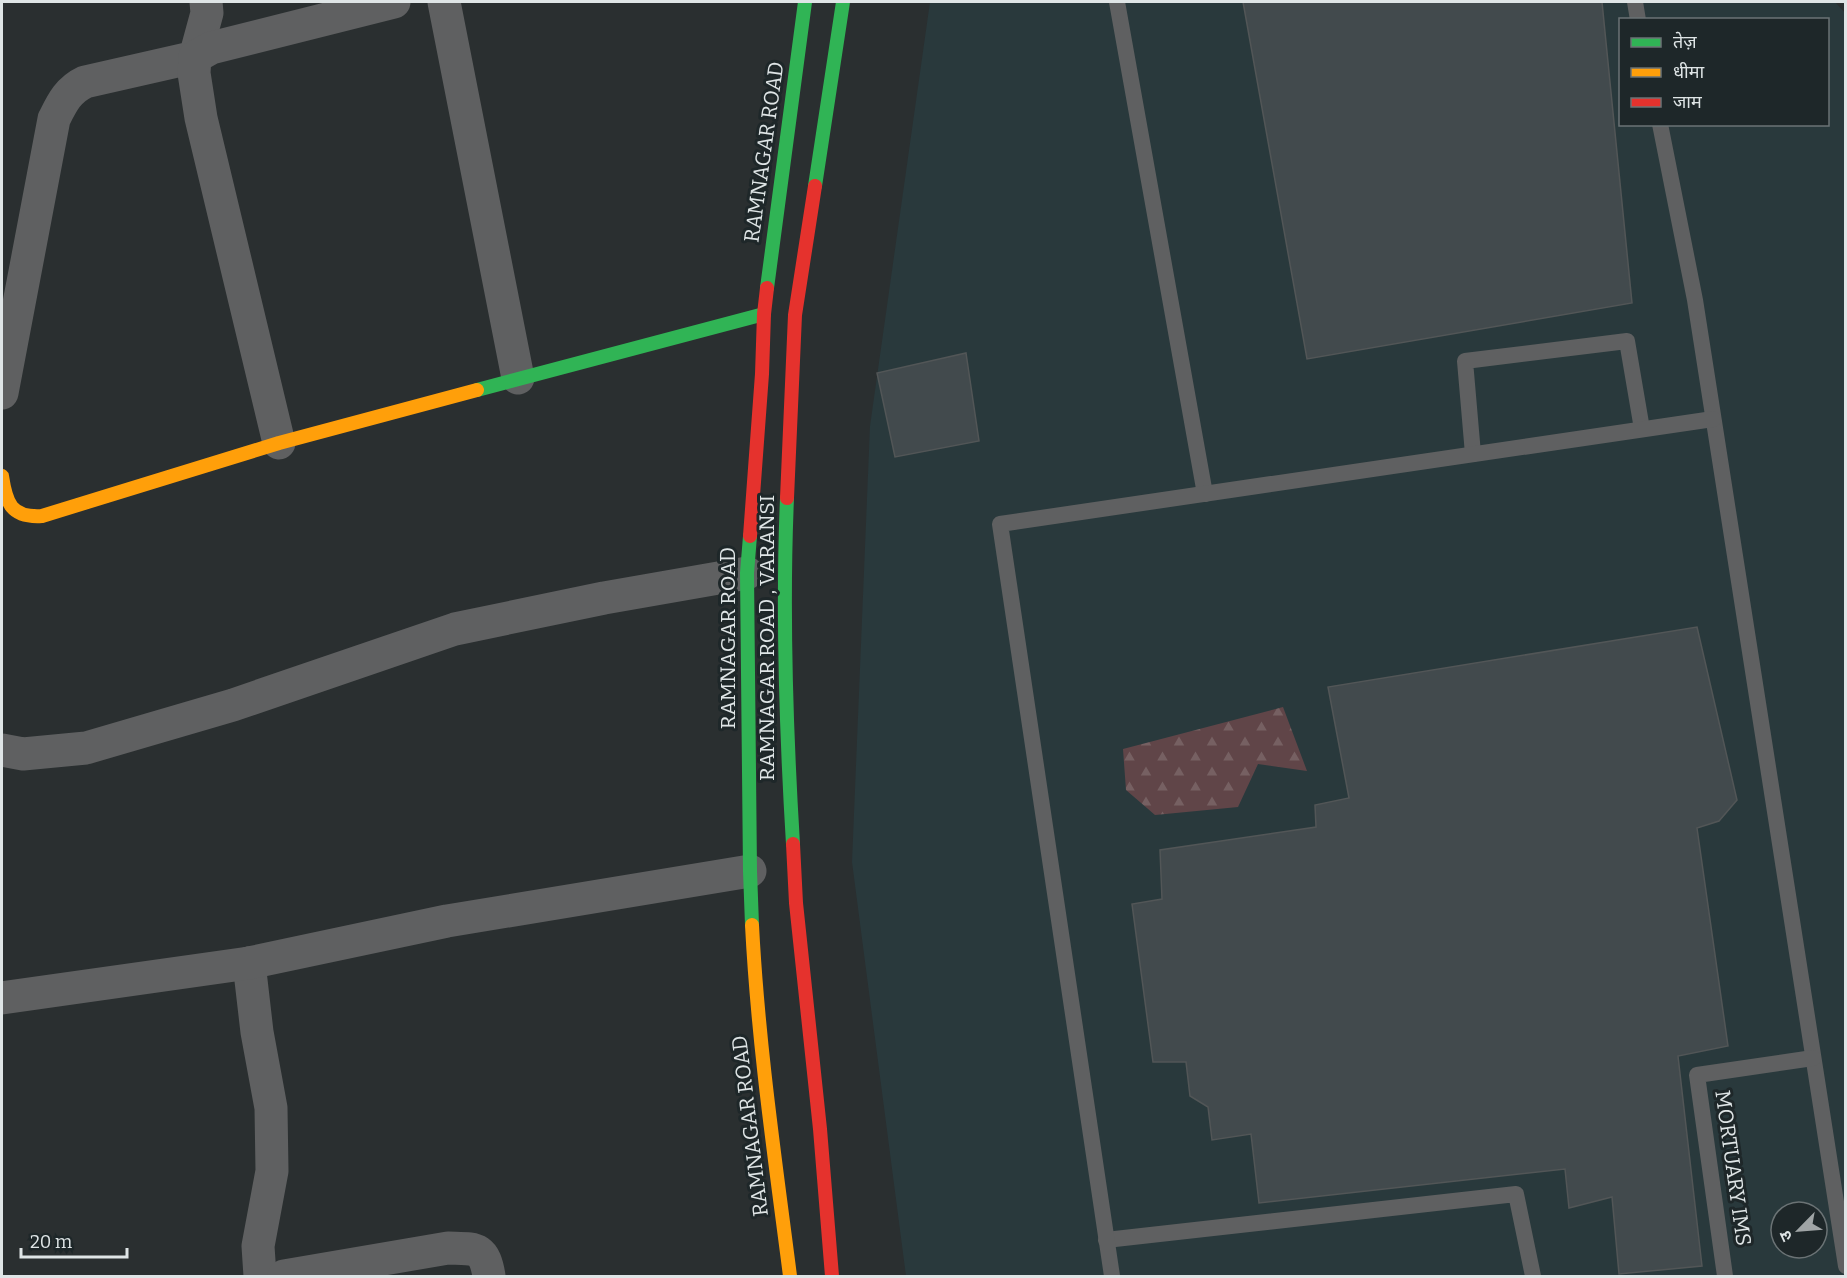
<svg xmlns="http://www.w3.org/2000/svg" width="1847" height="1278" font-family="Bitter,'Noto Sans Devanagari',serif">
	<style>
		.built { fill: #29393c; fill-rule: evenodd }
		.forest { fill: url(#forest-firs) }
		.building { fill: #424a4d; stroke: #525657; stroke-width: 1.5 }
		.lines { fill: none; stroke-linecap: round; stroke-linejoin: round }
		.lane { stroke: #5f6061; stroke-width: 16 }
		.street { stroke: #5f6061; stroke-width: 33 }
		.fast { stroke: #30b455; stroke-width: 14 }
		.slow { stroke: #ff9f0a; stroke-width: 14 }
		.jam { stroke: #e5322d; stroke-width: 14 }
		.labels { text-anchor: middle; stroke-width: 6; stroke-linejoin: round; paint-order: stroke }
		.street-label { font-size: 21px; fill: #dfe5e6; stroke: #1e2729 }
	</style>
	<defs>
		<pattern id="forest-firs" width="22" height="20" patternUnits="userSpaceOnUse" patternTransform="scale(1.5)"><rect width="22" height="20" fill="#604548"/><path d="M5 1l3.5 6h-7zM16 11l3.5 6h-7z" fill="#766062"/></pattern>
	</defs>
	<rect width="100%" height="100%" fill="#2a2f30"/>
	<!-- built -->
	<path class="built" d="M930 2H1835L1846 14 1845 1276H906L852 862 870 426ZM1620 20H1828V124H1620ZM1781 1212H1817V1248H1781Z"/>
	<!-- forest -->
	<polygon class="forest" points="1283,707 1307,771 1258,764 1238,807 1155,815 1126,790 1123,749"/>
	<!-- building -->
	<g class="building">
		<polygon points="1243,2 1602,2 1632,303 1307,359"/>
		<polygon points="966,353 979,441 895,457 877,373"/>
		<polygon points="1697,627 1737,800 1719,821 1697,828 1728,1046 1678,1056 1702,1266 1619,1274 1612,1197 1569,1208 1565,1169 1259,1203 1251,1134 1212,1140 1208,1107 1190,1096 1186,1062 1153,1062 1132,904 1162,899 1160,850 1316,827 1315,805 1349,798 1328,687"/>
	</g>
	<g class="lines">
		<!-- lane -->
		<g class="lane">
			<polyline points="1117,2 1205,494"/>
			<polyline points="1635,2 1638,20"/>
			<polyline points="1660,124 1695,300 1846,1266"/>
			<polyline points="1473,454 1465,361 1627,341 1642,429"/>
			<polyline points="1106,1240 1516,1194 1533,1276"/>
			<polyline points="1112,1276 1000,524 1713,419"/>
			<polyline points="1725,1276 1697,1075 1813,1058"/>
		</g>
		<!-- street -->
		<g class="street">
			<polyline points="444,2 518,378"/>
			<path d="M2 393 54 119C62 103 68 90 85 82L195 57 207 13 206 2"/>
			<polyline points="279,443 201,118 194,73 195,57 211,48 394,2"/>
			<polyline points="2,750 23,754 86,748 233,705 455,629 604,598 747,573"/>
			<polyline points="249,963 257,1032 271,1108 272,1171 258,1246 260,1276"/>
			<polyline points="2,998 249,963 447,921 750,871"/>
			<path d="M284 1276 448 1248C476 1249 484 1246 489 1276"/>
		</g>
		<!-- fast -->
		<g class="fast">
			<polyline points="815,186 843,2"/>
			<polyline points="767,288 805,2"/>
			<polyline points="477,390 764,314"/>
			<path d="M787 498C782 614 786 729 793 844"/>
			<polyline points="750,536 747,573 750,871 752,925"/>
		</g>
		<!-- slow -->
		<g class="slow">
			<path d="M2 476C6 503 11 518 42 516L279 443 477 390"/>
			<path d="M752 925C758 1043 775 1159 790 1276"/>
		</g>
		<!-- jam -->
		<g class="jam">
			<polyline points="787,498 795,315 815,186"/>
			<polyline points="750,536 762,374 764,314 767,288"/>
			<polyline points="793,844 796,903 820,1129 832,1276"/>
		</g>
	</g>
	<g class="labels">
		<!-- street labels -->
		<g class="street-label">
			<text transform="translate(764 152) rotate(-82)" y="7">RAMNAGAR ROAD</text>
			<text transform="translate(728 638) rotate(-90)" y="7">RAMNAGAR ROAD</text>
			<text transform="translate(767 638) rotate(-90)" y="7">RAMNAGAR ROAD , VARANSI</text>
			<text transform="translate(750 1126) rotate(-97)" y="7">RAMNAGAR ROAD</text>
			<text transform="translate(1733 1168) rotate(82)" y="7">MORTUARY IMS</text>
		</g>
	</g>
	<!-- border -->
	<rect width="1847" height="1278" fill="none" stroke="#dfe5e6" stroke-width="6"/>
	<!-- legend -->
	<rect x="1619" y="18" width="210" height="108" fill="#1e2729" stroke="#6b7375" stroke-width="1.5"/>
	<rect x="1631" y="38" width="30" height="9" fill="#30b455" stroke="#6b7375" stroke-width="1.5"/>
	<text x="1673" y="48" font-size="18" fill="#dfe5e6">तेज़</text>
	<rect x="1631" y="68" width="30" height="9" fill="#ff9f0a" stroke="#6b7375" stroke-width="1.5"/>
	<text x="1673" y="78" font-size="18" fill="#dfe5e6">धीमा</text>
	<rect x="1631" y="98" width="30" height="9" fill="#e5322d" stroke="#6b7375" stroke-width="1.5"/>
	<text x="1673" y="108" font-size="18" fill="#dfe5e6">जाम</text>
	<!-- north arrow -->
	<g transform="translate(1799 1230) rotate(245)"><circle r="28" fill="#1e2729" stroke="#6b7375" stroke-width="1.5"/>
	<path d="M0-4.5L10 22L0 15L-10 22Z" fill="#a0a5a6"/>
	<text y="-9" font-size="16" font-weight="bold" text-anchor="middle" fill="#dfe5e6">उ</text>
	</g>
	<!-- scale -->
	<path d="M21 1248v9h106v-9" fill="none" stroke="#dfe5e6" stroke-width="3"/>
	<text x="30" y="1248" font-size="18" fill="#dfe5e6" stroke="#1e2729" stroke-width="4.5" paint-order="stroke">20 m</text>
</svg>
